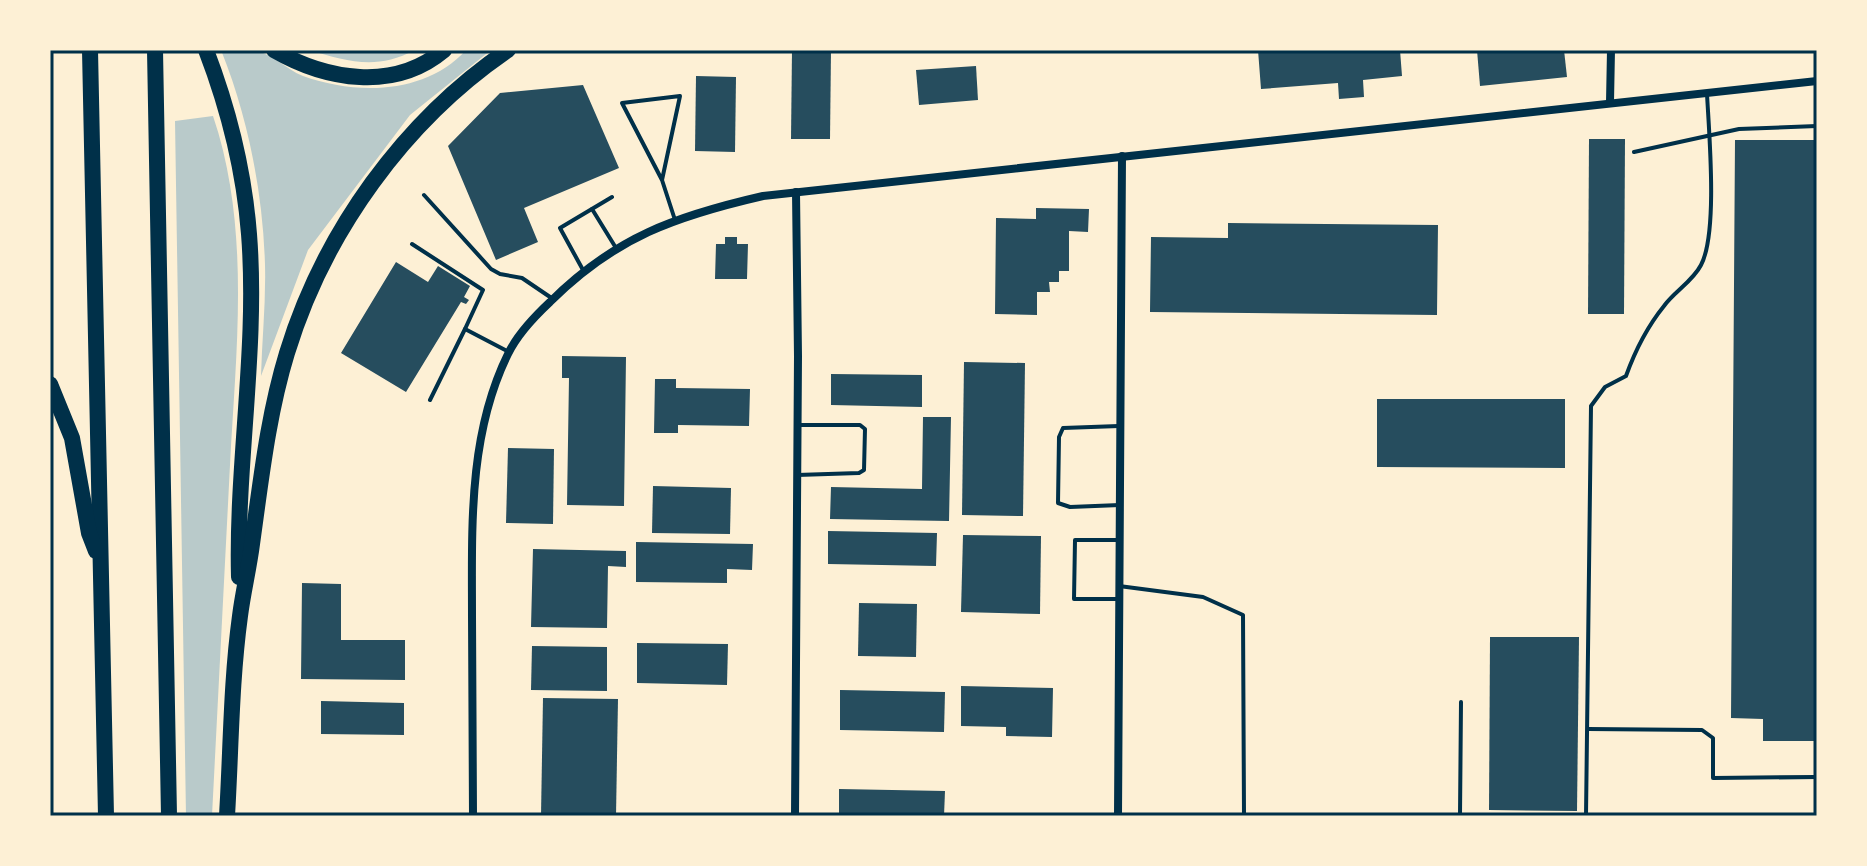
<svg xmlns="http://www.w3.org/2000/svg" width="1867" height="866" font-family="'Crimson Pro',serif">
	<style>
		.green { fill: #b9caca }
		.building { fill: #264d5e }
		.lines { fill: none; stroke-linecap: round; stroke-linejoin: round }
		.service { stroke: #003049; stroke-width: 4 }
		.minor { stroke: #003049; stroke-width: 8 }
		.motorway { stroke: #003049; stroke-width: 16 }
		.neatline { fill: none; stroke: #003049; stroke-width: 3 }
	</style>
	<rect width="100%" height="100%" fill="#fdf0d5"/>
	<!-- green -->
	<g class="green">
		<path d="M221 50C232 50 243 49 253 50 270 52 286 69 303 76 356 95 425 95 466 50H491L410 115 308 250 261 376C262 339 266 302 265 265 263 193 248 117 221 50Z"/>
		<path d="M308 50H415C375 71 348 61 308 50Z"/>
		<path d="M213 116C251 228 236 350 230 465 224 582 218 699 212 816H186L175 121Z"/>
	</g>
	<!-- building -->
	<g class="building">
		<polygon points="792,50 831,50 830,139 791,139"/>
		<polygon points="1258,50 1400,50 1402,76 1363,80 1364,97 1339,99 1338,83 1261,89"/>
		<polygon points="1477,50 1564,50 1567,77 1480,86"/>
		<polygon points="976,66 978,100 919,105 916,70"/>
		<polygon points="696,76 736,77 735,152 695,151"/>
		<polygon points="583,85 619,168 524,208 538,242 496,260 448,146 500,93"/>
		<polygon points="1589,139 1625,139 1624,314 1588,314"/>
		<polygon points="1735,140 1817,140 1817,741 1763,741 1763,719 1731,718"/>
		<polygon points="1036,208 1089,209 1088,232 1069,231 1069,271 1059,271 1059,282 1049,282 1050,292 1037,292 1037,315 995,314 996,218 1036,219"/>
		<polygon points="1228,223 1438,225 1437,315 1150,312 1151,237 1228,238"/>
		<polygon points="725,237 737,237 737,244 748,244 747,279 715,279 716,244 725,244"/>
		<polygon points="396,262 428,282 438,266 470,286 464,297 469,300 466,304 461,302 406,392 341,353"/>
		<polygon points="562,356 626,357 624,506 567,505 569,378 562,378"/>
		<polygon points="964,362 1025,363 1023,516 962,515"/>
		<polygon points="831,374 922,375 922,407 831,405"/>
		<polygon points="655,379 676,379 676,388 750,389 749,426 678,425 678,433 654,433"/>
		<polygon points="1377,399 1565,399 1565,468 1377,467"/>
		<polygon points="923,417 951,417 949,521 830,519 831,487 922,489"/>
		<polygon points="508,448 554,449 553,524 506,523"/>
		<polygon points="653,486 731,488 730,534 652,533"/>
		<polygon points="828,531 937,533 936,566 828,564"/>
		<polygon points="963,535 1041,536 1040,614 961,612"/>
		<polygon points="636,542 753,544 752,570 727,569 727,583 636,582"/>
		<polygon points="533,549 626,551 626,567 608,566 607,628 531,627"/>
		<polygon points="302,583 341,584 341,640 405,640 405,680 301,679"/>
		<polygon points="859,603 917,604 916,657 858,656"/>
		<polygon points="1490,637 1579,637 1577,811 1489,810"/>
		<polygon points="637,643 728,644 727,685 637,683"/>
		<polygon points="532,646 607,647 607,691 531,690"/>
		<polygon points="961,686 1053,688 1052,737 1006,736 1006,727 961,726"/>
		<polygon points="840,690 945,692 944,732 840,730"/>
		<polygon points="543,698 618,699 616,816 541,816"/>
		<polygon points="321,701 404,703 404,735 321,734"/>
		<polygon points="839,789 945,791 944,816 839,816"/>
	</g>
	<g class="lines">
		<!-- service -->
		<g class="service">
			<polyline points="1634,152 1739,129 1817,126"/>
			<polyline points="662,180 680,96 622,103 662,180 675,220"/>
			<polyline points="424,195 491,269 500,274 522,278 553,299"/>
			<polyline points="592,209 616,248"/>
			<polyline points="412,244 483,290 465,329"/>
			<polyline points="583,270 560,228 612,197"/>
			<polyline points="430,400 465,329 509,352"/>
			<polyline points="1119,426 1063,428 1059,437 1058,503 1070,507 1120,505"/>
			<polyline points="797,475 859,473 864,470 865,429 860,425 798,425"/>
			<polyline points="1119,586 1203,597 1243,615 1244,816"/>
			<polyline points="1119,599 1074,599 1075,540 1119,540"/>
			<polyline points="1588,729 1702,730 1713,738 1713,778 1817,777"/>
			<polyline points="1460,816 1461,702"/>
			<path d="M1586 816 1591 406 1605 387 1626 376C1635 351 1647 327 1664 306 1674 292 1693 281 1701 265 1718 233 1709 133 1707 94"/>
		</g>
		<!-- minor -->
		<g class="minor">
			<polyline points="1610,102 1611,50"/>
			<path d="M473 816C473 749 472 683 472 616 472 528 468 435 508 354 517 335 535 316 550 302 615 237 676 216 763 196L1817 81"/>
			<polyline points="795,816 798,356 796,192"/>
			<polyline points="1118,816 1122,156"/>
		</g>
		<!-- motorway -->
		<g class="motorway">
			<polyline points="90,50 106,816"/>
			<polyline points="155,50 169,816"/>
			<path d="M206 50C229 110 244 170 249 234 258 348 236 463 239 577"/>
			<path d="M274 50C326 80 394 92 444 50"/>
			<polyline points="50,384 72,438 89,533 96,551"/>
			<path d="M227 816C231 750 231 682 240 616 243 592 249 568 252 544 261 480 268 415 287 353 324 232 404 121 508 50"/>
		</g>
	</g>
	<!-- border -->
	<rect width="1867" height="866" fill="none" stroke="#fdf0d5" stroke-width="104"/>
	<rect x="52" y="52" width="1763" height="762" class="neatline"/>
</svg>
